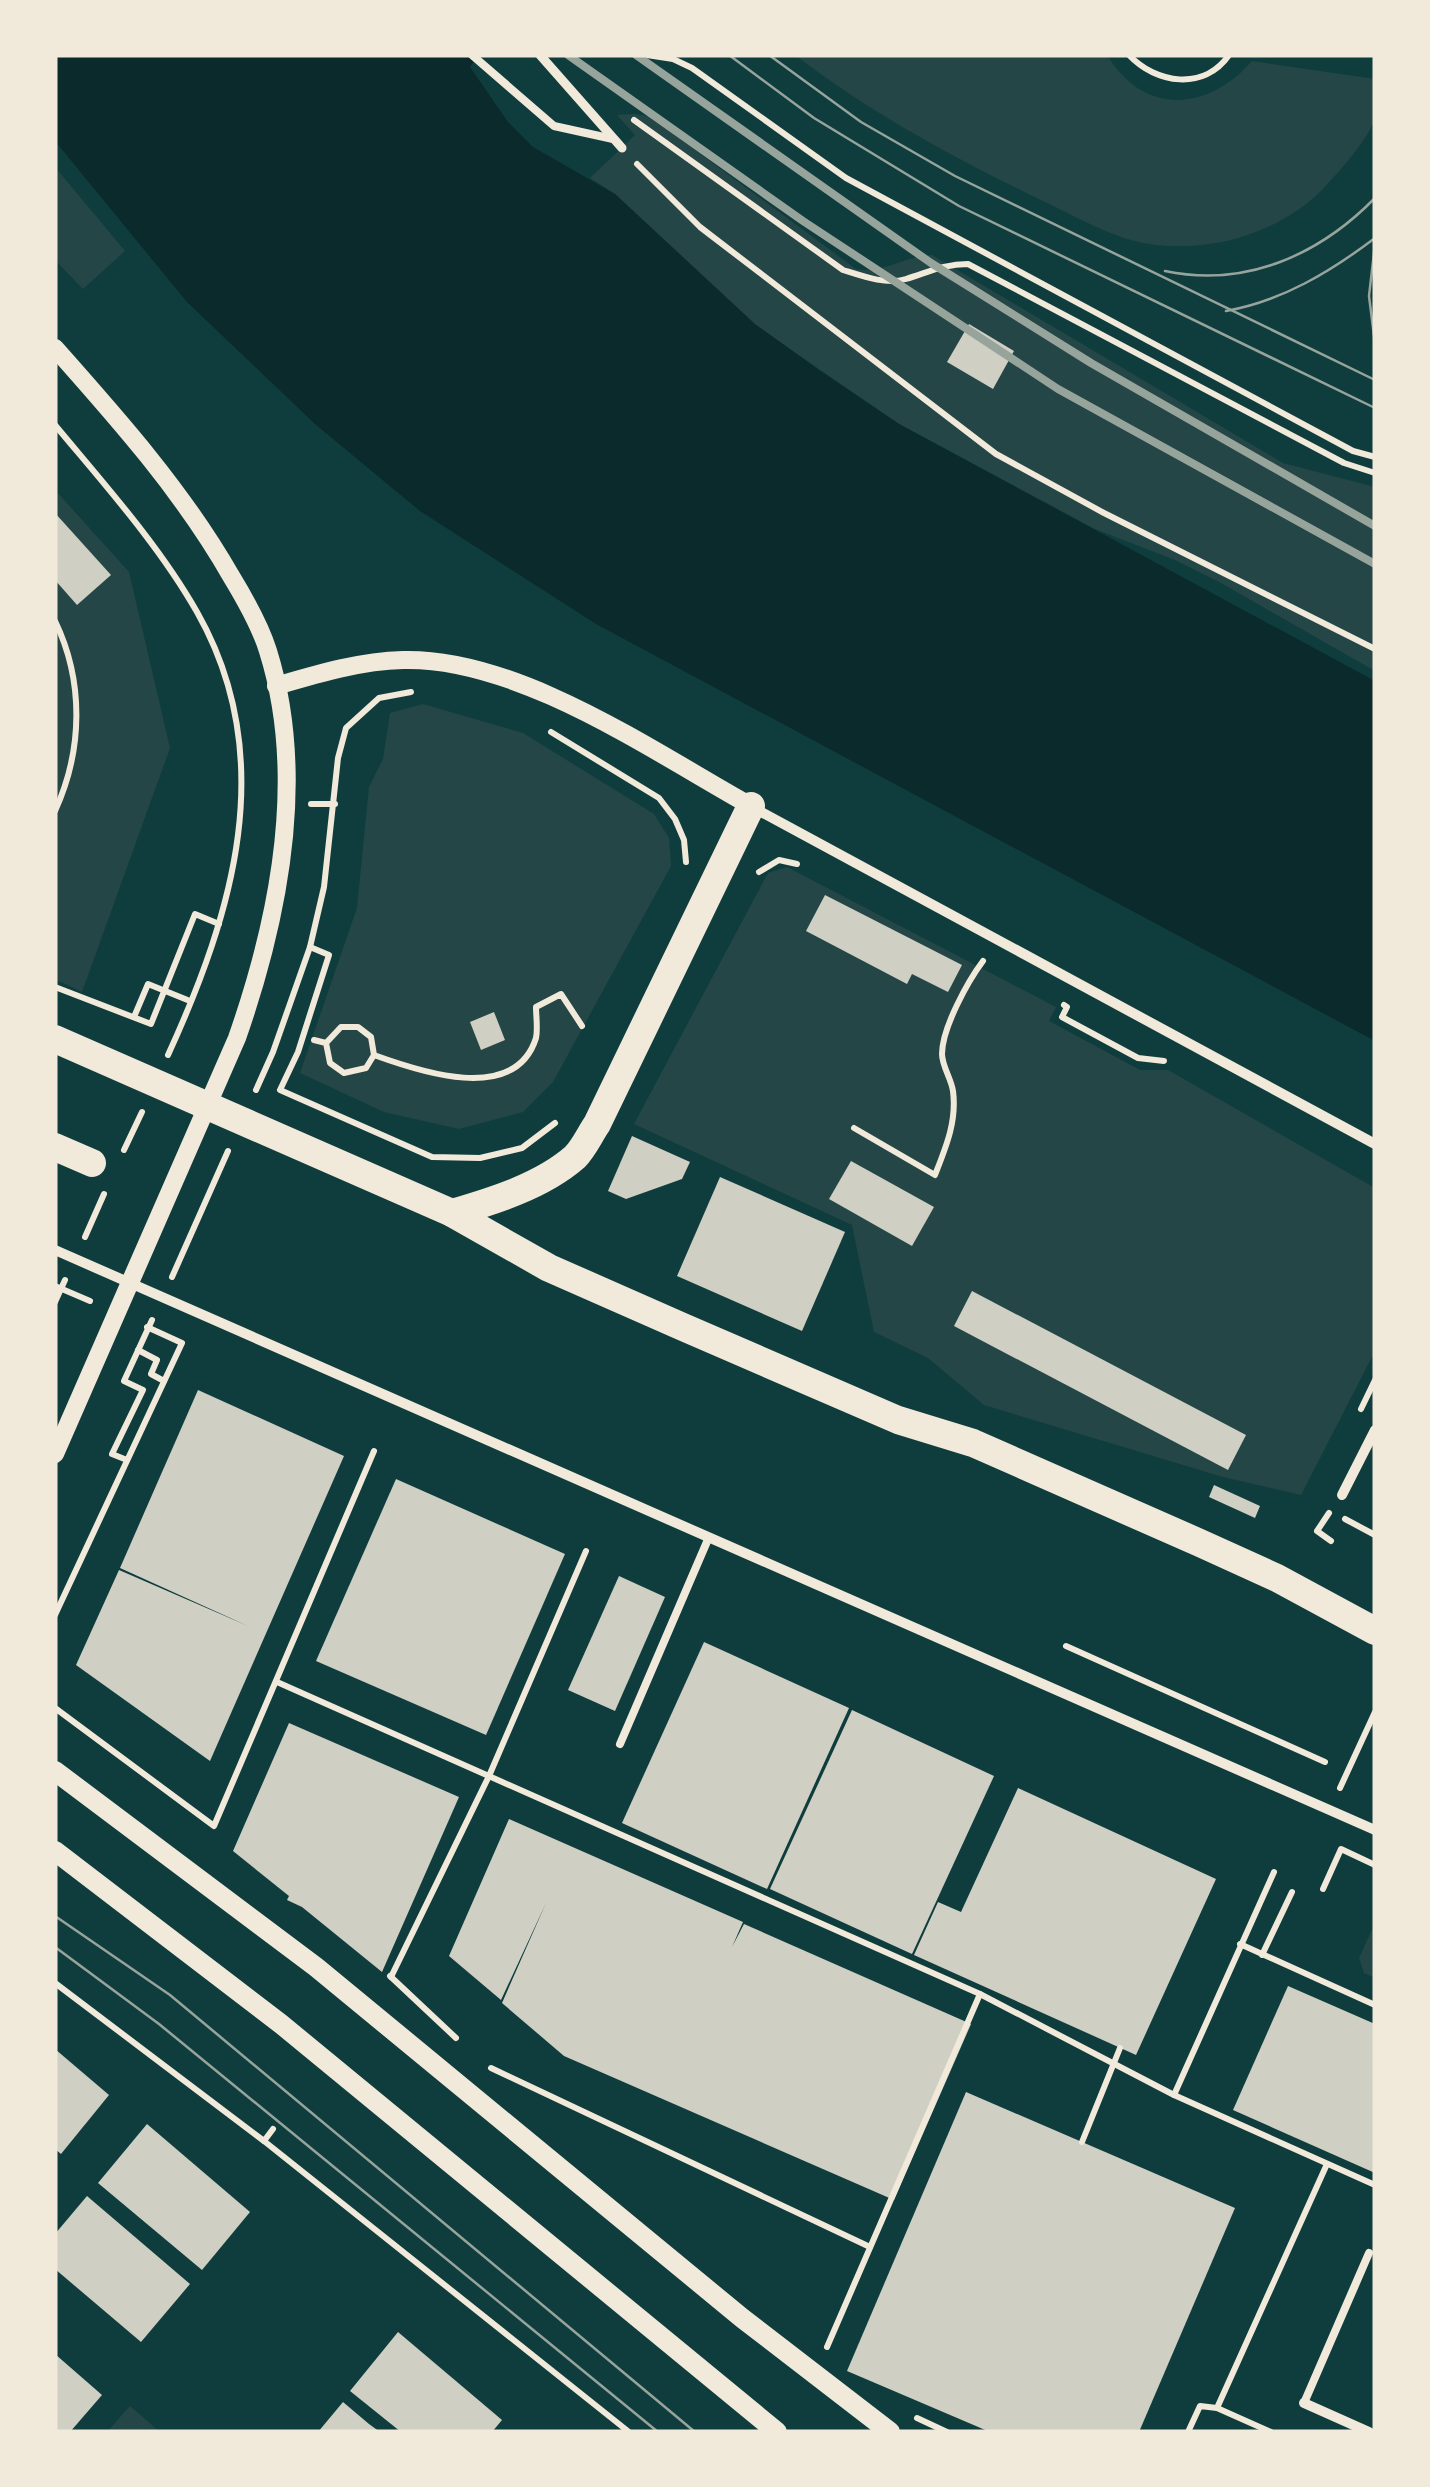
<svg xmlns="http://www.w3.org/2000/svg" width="1430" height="2487" font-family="Jost,sans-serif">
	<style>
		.green { fill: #244646 }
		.water { fill: #0a2a2b }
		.building { fill: #cfcfc3 }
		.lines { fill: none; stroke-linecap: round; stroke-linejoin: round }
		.path { stroke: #f1e9da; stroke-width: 6 }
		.service { stroke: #f1e9da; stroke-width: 8 }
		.pedestrian { stroke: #f1e9da; stroke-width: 9 }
		.minor { stroke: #f1e9da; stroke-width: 10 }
		.tertiary { stroke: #f1e9da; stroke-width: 18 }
		.secondary { stroke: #f1e9da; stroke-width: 20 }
		.trunk { stroke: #f1e9da; stroke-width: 28 }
		.tram { stroke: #97a49c; stroke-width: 2.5 }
		.rail { stroke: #97a49c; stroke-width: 8 }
	</style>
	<rect width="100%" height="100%" fill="#0f3d3e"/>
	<!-- green -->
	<g class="green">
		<path d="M795 55H1107C1145 117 1208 111 1252 61L1375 79C1375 91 1377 105 1375 117 1371 137 1337 174 1322 190 1280 232 1214 252 1155 245 1115 240 1079 218 1043 201 956 159 872 114 795 55Z"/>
		<path d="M634 114 649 116 856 269C884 274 904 256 932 255L1283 463 1375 487V671L1221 583 1175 560 1095 529 899 424 755 325 615 194 590 178 635 135 617 115Z"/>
		<polygon points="55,167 125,251 83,289 55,260"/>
		<polygon points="55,490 129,572 170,748 82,992 55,979"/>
		<polygon points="423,704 523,733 654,814 669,838 671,866 553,1082 523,1112 459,1129 384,1112 300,1073 357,908 369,787 383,759 390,713"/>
		<polygon points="787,867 1056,1007 1049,1021 1140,1070 1168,1070 1375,1188 1375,1351 1301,1495 1223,1477 984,1405 928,1358 874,1332 852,1225 634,1124 768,873"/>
		<polygon points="1375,1923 1375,1978 1364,1973 1359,1958"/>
		<polygon points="130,2406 160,2432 107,2432"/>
	</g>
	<!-- water -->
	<polygon class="water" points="55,55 478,55 470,67 508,122 533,147 615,194 755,324 819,370 899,424 1375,681 1375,1041 596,624 420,511 315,424 187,302 55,141"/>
	<!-- building -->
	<g class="building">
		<polygon points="969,324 1014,351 993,389 947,362"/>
		<polygon points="55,513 111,575 77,605 55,580"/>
		<polygon points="825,895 962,965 948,992 912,974 907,984 806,931"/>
		<polygon points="494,1012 505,1040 481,1050 470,1022"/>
		<polygon points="632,1136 690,1162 682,1179 626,1199 608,1191"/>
		<polygon points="851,1161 934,1207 912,1246 829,1199"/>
		<polygon points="720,1177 845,1232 802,1331 677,1276"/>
		<polygon points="972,1291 1246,1435 1228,1470 954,1326"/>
		<polygon points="198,1390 344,1456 210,1761 76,1665 119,1570 248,1626 120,1568"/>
		<polygon points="396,1479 565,1554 486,1735 316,1661"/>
		<polygon points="1214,1485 1260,1506 1255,1518 1209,1497"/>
		<polygon points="619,1576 665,1597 615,1711 568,1690"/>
		<polygon points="704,1642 849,1708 767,1889 622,1823"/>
		<polygon points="852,1710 994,1776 912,1954 770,1889"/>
		<polygon points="289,1723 459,1797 382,1972 302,1907 287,1900 289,1896 233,1851"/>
		<polygon points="1018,1788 1216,1879 1136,2055 914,1955 938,1902 961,1912"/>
		<polygon points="509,1819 743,1922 732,1947 744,1924 971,2024 894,2200 564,2056 502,2003 546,1903 501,2000 449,1956"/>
		<polygon points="1288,1986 1375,2024 1375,2173 1233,2110"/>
		<polygon points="55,2049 109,2095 61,2154 55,2149"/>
		<polygon points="966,2092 1235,2208 1139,2432 990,2432 847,2371"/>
		<polygon points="147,2124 250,2212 202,2270 98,2183"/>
		<polygon points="87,2196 190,2284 141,2342 55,2269 55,2234"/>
		<polygon points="398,2332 502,2420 492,2432 401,2432 350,2391"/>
		<polygon points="55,2354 102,2395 70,2432 55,2432"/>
		<polygon points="343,2402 369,2424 380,2432 318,2432"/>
	</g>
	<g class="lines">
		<!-- path -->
		<g class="path">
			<polyline points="647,55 673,59 692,68 846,178 1353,451 1375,457"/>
			<path d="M1129 55C1156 84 1204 91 1229 55"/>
			<path d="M634 120 843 270C862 276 886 285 906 279 929 272 944 264 968 264L1344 463 1375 473"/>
			<polyline points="637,164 700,227 996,454 1104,513 1375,649"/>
			<path d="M55 425C104 484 159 545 197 612 280 758 233 913 168 1055"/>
			<path d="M55 621C84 681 83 750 55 811"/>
			<polyline points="551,732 659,798 675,819 684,840 686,862"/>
			<polyline points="311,804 335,804"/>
			<polyline points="759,872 779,860 797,864"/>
			<polyline points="310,947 329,955 298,1052 280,1090 432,1157 480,1158 522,1148 555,1123"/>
			<polyline points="55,987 151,1024 195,914 219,924"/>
			<polyline points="1064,1005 1067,1007 1062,1017 1138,1058 1164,1061"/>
			<polyline points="134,1017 148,984 190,1001"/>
			<polyline points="314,1040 326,1043 330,1063 344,1073 366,1068 374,1055"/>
			<path d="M326 1043 341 1027H358L371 1037 374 1055C418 1071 515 1105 536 1038 538 1029 536 1016 536 1007L561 994 582 1026"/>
			<polyline points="256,1090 273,1052 310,947 324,887 338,758 346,728 379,698 411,692"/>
			<path d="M854 1128 935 1175C946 1147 957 1121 953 1091 951 1078 942 1066 942 1054 942 1028 968 981 983 961"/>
			<polyline points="124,1150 142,1112"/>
			<polyline points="85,1237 104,1194"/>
			<polyline points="172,1277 228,1151"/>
			<polyline points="55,1286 90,1301"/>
			<polyline points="55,1302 65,1280"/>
			<polyline points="138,1350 157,1360 151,1374 164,1381"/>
			<polyline points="1361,1409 1375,1380"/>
			<polyline points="127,1460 112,1454 143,1390 124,1381 152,1320"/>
			<polyline points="1329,1513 1317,1531 1331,1541"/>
			<polyline points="1345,1519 1375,1535"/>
			<polyline points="55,1615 182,1343 147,1327"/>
			<polyline points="1066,1646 1325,1762"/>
			<polyline points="277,1682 980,1994 1174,2095"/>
			<polyline points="55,1708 214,1826 374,1451"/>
			<polyline points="1340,1788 1375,1712"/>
			<polyline points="1274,1872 1174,2095 1375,2185"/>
			<polyline points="1323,1889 1341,1849 1375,1865"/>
			<polyline points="1240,1944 1375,2005"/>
			<polyline points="1262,1955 1292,1892"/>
			<polyline points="390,1976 456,2038"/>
			<polyline points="391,1977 489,1776 586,1551"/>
			<polyline points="55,1983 264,2141 273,2129"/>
			<polyline points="491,2068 870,2247"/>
			<polyline points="264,2141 629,2432"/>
			<polyline points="1082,2142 1120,2048"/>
			<polyline points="827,2347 980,1994"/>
			<polyline points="917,2418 947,2432"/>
			<polyline points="1188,2432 1200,2406 1217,2408"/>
			<polyline points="1271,2432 1217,2408 1327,2164"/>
		</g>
		<!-- service -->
		<g class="service">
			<polyline points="472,55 554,126 613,139"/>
			<polyline points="620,1744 709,1537"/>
			<polyline points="1304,2403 1369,2253"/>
		</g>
		<!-- pedestrian -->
		<polyline class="pedestrian" points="540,55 622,148"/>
		<!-- minor -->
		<g class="minor">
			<polyline points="752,807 1375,1144"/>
			<polyline points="55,1250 1375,1830"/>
			<polyline points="1342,1495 1375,1430"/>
			<polyline points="1304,2403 1369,2432"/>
		</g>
		<!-- tertiary -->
		<g class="tertiary">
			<path d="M55 348C119 420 183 492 231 576 245 599 260 625 268 651 307 776 279 918 237 1038L55 1454"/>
			<path d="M276 686C317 674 360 661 403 660 518 657 652 751 751 806"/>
		</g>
		<!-- secondary -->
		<g class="secondary">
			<polyline points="55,1771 316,1967 742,2318 890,2432"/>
			<polyline points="55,1851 281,2024 777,2432"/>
		</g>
		<!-- trunk -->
		<g class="trunk">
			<polyline points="55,1039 452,1213 549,1268 683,1327 898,1420 973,1443 1200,1543 1277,1578 1375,1631"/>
			<polyline points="55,1147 92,1163"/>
			<path d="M452 1213C493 1201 542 1186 575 1157 584 1148 590 1134 597 1124L751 806"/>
		</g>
		<!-- tram -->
		<g class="tram">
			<polyline points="729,55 814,118 959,206 1375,408"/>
			<polyline points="769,55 861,122 955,176 1375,380"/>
			<polyline points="1375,244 1369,296 1375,344"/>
			<path d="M1165 271C1246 288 1319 255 1375 198"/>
			<path d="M1226 311C1282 301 1330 272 1375 238"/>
			<polyline points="55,1916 170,1995 695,2432"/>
			<polyline points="55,1947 159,2024 658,2432"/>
		</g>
		<!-- rail -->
		<g class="rail">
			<polyline points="568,55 803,221 1058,389 1375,564"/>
			<polyline points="636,55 931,263 1091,363 1375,526"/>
		</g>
	</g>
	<!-- border -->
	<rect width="1430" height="2487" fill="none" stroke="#f1e9da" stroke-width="115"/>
</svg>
